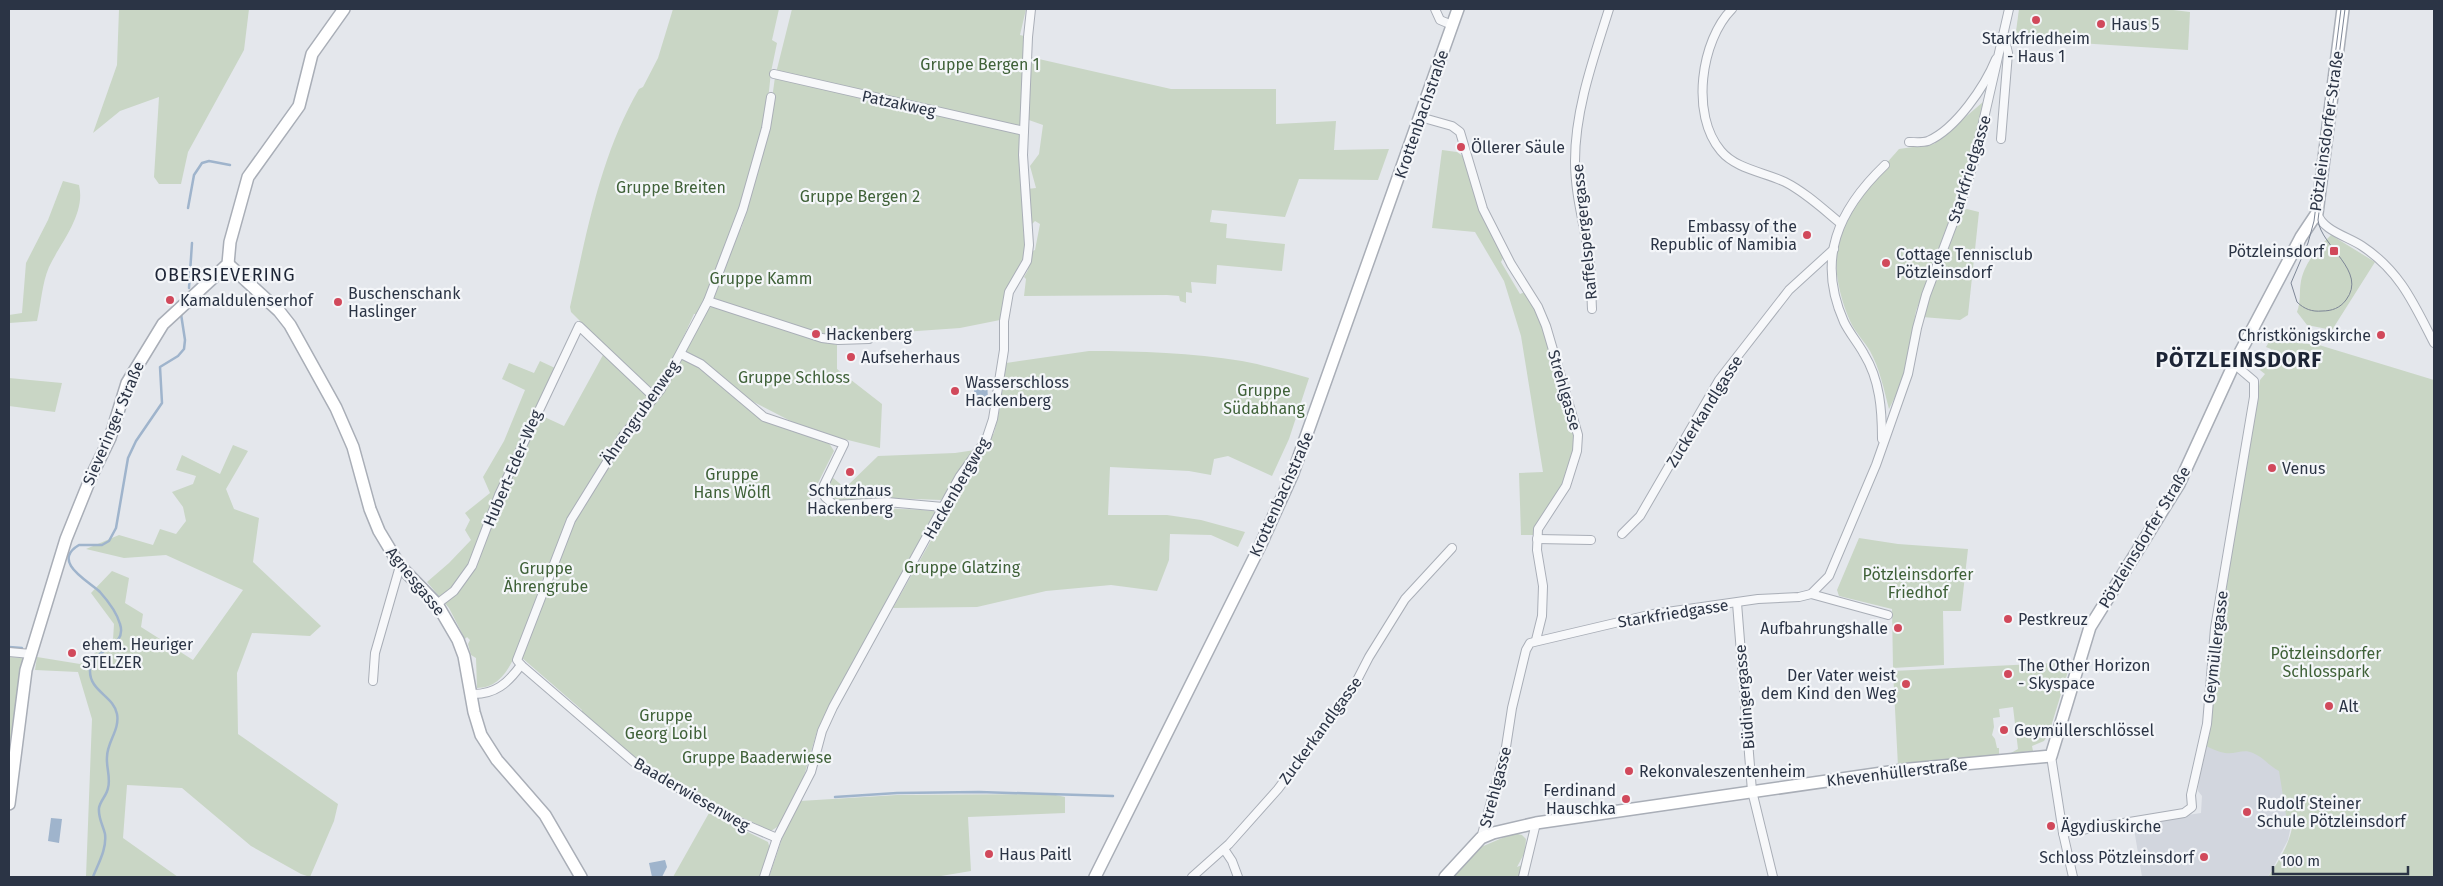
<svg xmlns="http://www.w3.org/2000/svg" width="2443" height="886" font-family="'Fira Sans',sans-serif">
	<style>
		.built { fill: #d2d6de }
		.green { fill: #c9d6c5 }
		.water { fill: #9fb4cc }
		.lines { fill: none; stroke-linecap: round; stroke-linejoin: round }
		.stream { stroke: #9fb4cc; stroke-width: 2.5 }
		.street-casing { stroke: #a9aeb7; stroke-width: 10 }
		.secondary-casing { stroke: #a9aeb7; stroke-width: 14 }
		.street { stroke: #f7f8fa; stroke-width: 8 }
		.secondary { stroke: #fff; stroke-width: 11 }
		.tram { stroke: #7d8696; stroke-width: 1 }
		.poi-dot { fill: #d1495b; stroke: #f4f6f9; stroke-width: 2 }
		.labels { text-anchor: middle; stroke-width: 4.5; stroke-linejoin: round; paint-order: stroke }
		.poi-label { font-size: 16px; fill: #2b3445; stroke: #f4f6f9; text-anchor: start }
		.park-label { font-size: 16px; fill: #3f6138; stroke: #f4f6f9 }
		.street-label { font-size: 16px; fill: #2b3445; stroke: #f4f6f9 }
		.neighbourhood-label { font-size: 18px; letter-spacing: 1px; fill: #1d2536; stroke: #f4f6f9 }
		.district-label { font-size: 21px; font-weight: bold; letter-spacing: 1px; fill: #1d2536; stroke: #f4f6f9 }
	</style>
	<rect width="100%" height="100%" fill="#e4e7ec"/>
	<!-- built -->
	<polygon class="built" points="2206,746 2247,749 2276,759 2293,816 2288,840 2268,877 2142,877 2133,823 2201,813 2202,796 2198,791 2200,763"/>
	<!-- green -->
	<g class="green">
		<polygon points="119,9 249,9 244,50 188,152 181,184 159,184 154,177 159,97 120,111 93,133 117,65"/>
		<path d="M673 9H779L772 40 777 43 771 72 766 119 743 199 707 294 696 314H694L671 364 656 392 629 370 571 312 570 307C587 232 600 156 639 89L643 87 658 58Z"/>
		<polygon points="792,9 1026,9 1020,35 1024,36 1030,57 1171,89 1276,89 1276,124 1336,121 1334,150 1389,149 1378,180 1299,179 1285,217 1212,210 1210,222 1227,224 1226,238 1285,244 1282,271 1217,265 1216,284 1191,282 1192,293 1186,292 1186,303 1180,301 1179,296 1167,295 1024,296 1026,279 1024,277 1028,270 1030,252 1035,250 1040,224 1035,221 1030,226 1027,189 1036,188 1030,166 1039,154 1043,125 1026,119 1023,229 1026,248 1024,258 1000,320 960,328 832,337 743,310 712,298 738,228 741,229 746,214 744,212 770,129 768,128 775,77"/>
		<polygon points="2019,9 2165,9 2190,12 2188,50 2015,39"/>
		<path d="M1983 102 1965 182 1916 311 1903 381 1889 409C1884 390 1880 369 1870 351 1864 341 1856 333 1851 323 1838 295 1830 256 1842 226 1853 199 1880 171 1899 149L1934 144Z"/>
		<path d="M1442 150 1457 152 1464 157 1478 207 1504 256 1501 262 1520 294 1527 291 1539 315 1575 434C1575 473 1552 503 1534 535H1521L1519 473 1543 472 1521 336 1504 281 1475 232 1432 228Z"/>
		<path d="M63 181 79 185C86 214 61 242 49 267 42 283 41 304 37 321L9 323V315L22 313 26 263 48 220Z"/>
		<polygon points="1967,209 1979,212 1968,315 1960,320 1922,317 1962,211"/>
		<path d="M2331 235 2375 262 2332 330 2307 325 2297 312C2301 302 2299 292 2301 281 2305 262 2318 248 2331 235Z"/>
		<path d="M712 307 837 345V369L882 404 880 448 808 430 738 394 723 382 719 385 768 423 829 443 834 451 807 505 811 507V517C857 508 887 507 934 511L936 514 817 731 802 783 780 825 771 831 707 801 639 760 609 740 582 714V710L521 657 516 654C507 672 498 688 477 688L476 658 471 655 468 644 470 640 467 637 465 639 449 608 427 582 449 563 471 540 465 530 470 520 465 513 490 493 483 477 504 441 525 390 502 379 509 363 534 373 540 361 555 368 538 414 564 426 603 355 649 396 603 460 583 494 669 384 707 308Z"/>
		<path d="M2270 340 2319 345 2434 380V877H2268C2279 861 2294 837 2293 816L2287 821 2279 771C2269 766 2263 757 2253 753 2243 748 2235 755 2225 753 2219 752 2212 749 2206 746L2227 584 2260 380 2265 374 2256 367 2262 356 2267 357 2271 349 2266 347Z"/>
		<path d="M1089 351C1140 351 1192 353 1242 361 1264 365 1287 372 1309 378L1289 439 1272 476 1228 456 1214 459 1211 475 1189 471 1110 467 1108 515H1167L1201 520 1245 532 1238 547 1211 535 1170 534 1169 560 1157 591 1111 585 1046 591 977 607 893 608 938 528 963 476 994 433 1000 408 1006 363Z"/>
		<polygon points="9,378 62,383 55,412 9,406"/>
		<polygon points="233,445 248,451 226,489 234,509 259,518 253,562 321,626 310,636 252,633 237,673 238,734 338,804 334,821 310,877 301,874 251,846 182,788 127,785 123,838 178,877 86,877 92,719 78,672 35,670 37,657 80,664 113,640 114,624 91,593 112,571 129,578 125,603 143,614 141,627 193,660 243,590 166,555 124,558 86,549 119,535 153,545 160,529 176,534 186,521 183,507 172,492 193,484 196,476 176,470 182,455 220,474"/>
		<polygon points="975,450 941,500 889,498 844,501 834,499 828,492 828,485 832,477 845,488 878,456 955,453"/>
		<polygon points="1859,538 1898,544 1968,549 1961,611 1943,611 1944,665 1893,668 1892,609 1839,596 1837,590"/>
		<polygon points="9,657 23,658 19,676 9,764"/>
		<polygon points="2054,663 2069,668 2049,733 2044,741 2032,746 2033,751 2011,753 2018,749 2013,707 1999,709 2000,717 1993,718 1994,727 1992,735 1995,739 1997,748 1999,748 1999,755 1898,766 1893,671"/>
		<polygon points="1051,794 1065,797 1065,813 968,817 971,871 935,877 769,877 786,827 800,801 897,795"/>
		<polygon points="709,813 768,842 770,849 760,877 673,877"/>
		<polygon points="1514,833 1522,835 1526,839 1525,852 1517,867 1522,865 1519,877 1453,877 1481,847"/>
	</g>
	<!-- water -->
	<g class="water">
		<polygon points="987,380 988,400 974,401 974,381"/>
		<polygon points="51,818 62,819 59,843 48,841"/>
		<polygon points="665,860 667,867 662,877 652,877 649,863"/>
	</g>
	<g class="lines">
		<!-- stream -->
		<g class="stream">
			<polyline points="188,208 194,175 202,163 209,161 230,165"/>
			<polyline points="189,288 192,243"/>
			<polyline points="9,647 22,648"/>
			<polyline points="835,797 897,793 979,792 1113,796"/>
			<path d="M93 877C98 864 107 849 105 834 103 825 98 818 99 808 100 801 107 795 108 788 111 778 106 767 107 757 107 742 120 730 117 714 114 696 89 691 90 670 91 648 128 649 120 624 117 613 108 601 100 592 90 582 50 562 79 545H102L109 541 116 528 128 458 136 441 162 403 160 367 178 356 184 349 185 340 181 314"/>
		</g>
		<!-- street casing -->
		<g class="street-casing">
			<g id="street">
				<polyline points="1435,9 1440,20 1452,25"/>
				<path d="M1732 9C1701 40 1690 115 1721 151 1736 169 1764 172 1785 182 1805 192 1823 209 1840 223"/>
				<polyline points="774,74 1024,131"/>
				<polyline points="1420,117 1452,126 1460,132 1483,209 1511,264 1538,307 1546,326 1578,435 1577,451 1566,486 1538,529 1537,550 1543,586 1542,616 1536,640"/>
				<polyline points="2001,139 2008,53 2005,40"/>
				<path d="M1909 142C1915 142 1922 143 1928 141 1956 129 1985 86 1996 59"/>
				<path d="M2317 213C2323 231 2347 236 2362 246 2400 271 2414 304 2434 343"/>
				<polyline points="708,301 822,338 838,340 869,339"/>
				<path d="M1592 309C1591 292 1592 273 1589 256 1584 224 1575 194 1575 161 1575 109 1594 57 1609 9"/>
				<polyline points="681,354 701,364 764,417 844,444 824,485 825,497 834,505 887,502 943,507"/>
				<path d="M1882 439C1882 410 1880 380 1864 354 1858 343 1850 334 1844 322 1816 259 1838 210 1885 165"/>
				<polyline points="1622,534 1640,516 1719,380 1789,290 1834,249"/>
				<polyline points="1537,539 1591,540"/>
				<polyline points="1811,594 1888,615"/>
				<polyline points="1737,603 1752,791 1773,877"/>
				<polyline points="437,604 454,591 472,566 499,495 579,326 654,397"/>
				<polyline points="9,652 31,654"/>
				<polyline points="521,665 517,660 571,520 623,436 661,389 708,301 743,209 766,128 771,97"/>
				<polyline points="521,665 635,763 730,818 777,838"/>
				<polyline points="373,681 375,653 400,566"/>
				<path d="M471 694C495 695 508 683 521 665"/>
				<polyline points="2051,756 2063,833 2073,877"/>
				<polyline points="2063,833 2184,813 2192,807 2191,795 2207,724 2215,628 2254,397 2254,381 2234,364"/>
				<polyline points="1481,838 1506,747 1512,708 1526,650 1530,643 1653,614 1758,599 1799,597 1811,594 1829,576 1876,465 1908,374 1917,328 1926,295 1964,194 1974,162 2009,9"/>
				<polyline points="1224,849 1232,861 1238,877"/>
				<polyline points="764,877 777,838 811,772 822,731 833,707 960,476 986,440 993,419 1004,350 1004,321 1009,292 1027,261 1029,245 1023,155 1028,37 1031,9"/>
				<polyline points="1192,877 1229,844 1278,789 1352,690 1369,657 1405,599 1452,548"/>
				<polyline points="1523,877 1536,823"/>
			</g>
		</g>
		<!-- secondary casing -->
		<g class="secondary-casing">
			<g id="secondary">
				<polyline points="228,264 279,311 290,325 336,408 353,447 370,509 379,531 400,566 437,604 458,640 464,656 474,712 481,735 497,760 545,815 581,877"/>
				<polyline points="9,804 26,670 66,539 91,477 110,438 127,383 163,324 228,264 230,242 248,177 299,106 312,54 344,9"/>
				<polyline points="1095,877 1261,544 1293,473 1458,9"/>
				<polyline points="1445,877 1481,838 1493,833 1536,823 1910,769 2051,756 2090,627 2179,484 2234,364 2301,237 2317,213 2343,9"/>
			</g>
		</g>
		<!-- street -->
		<use href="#street" class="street"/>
		<!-- secondary -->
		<use href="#secondary" class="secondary"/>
		<!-- tram -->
		<path class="tram" d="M2341 9 2314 221 2308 243 2291 283 2297 302C2304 309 2312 312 2322 311 2332 311 2340 308 2346 300 2368 271 2321 247 2318 220L2345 9"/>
	</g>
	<!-- markers -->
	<g class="poi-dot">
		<circle cx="2036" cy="20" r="5"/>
		<circle cx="2101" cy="24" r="5"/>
		<circle cx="1461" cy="147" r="5"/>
		<circle cx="1807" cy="235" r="5"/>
		<rect x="2329" y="246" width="10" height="10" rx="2.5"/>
		<circle cx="1886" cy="263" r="5"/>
		<circle cx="170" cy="300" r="5"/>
		<circle cx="338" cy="302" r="5"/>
		<circle cx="816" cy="334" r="5"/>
		<circle cx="2381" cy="335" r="5"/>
		<circle cx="851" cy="357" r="5"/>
		<circle cx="955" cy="391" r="5"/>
		<circle cx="2272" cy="468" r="5"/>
		<circle cx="850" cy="472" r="5"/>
		<circle cx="2008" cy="619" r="5"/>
		<circle cx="1898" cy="628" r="5"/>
		<circle cx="72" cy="653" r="5"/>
		<circle cx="2008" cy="674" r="5"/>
		<circle cx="1906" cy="684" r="5"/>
		<circle cx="2329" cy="706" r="5"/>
		<circle cx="2004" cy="730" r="5"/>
		<circle cx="1629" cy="771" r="5"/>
		<circle cx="1626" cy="799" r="5"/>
		<circle cx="2247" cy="812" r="5"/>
		<circle cx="2051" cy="826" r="5"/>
		<circle cx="989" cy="854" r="5"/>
		<circle cx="2204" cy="857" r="5"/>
	</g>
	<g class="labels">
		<!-- poi labels -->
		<g class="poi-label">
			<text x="2111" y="30">Haus 5</text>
			<text x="2036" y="44" text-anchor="middle">Starkfriedheim<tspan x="2036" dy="18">- Haus 1</tspan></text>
			<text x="1471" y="153">Öllerer Säule</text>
			<text x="1797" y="232" text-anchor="end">Embassy of the<tspan x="1797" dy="18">Republic of Namibia</tspan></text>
			<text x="2324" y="257" text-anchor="end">Pötzleinsdorf</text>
			<text x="1896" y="260">Cottage Tennisclub<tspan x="1896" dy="18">Pötzleinsdorf</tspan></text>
			<text x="348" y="299">Buschenschank<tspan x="348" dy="18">Haslinger</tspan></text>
			<text x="180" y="306">Kamaldulenserhof</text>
			<text x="826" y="340">Hackenberg</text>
			<text x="2371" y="341" text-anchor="end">Christkönigskirche</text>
			<text x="861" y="363">Aufseherhaus</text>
			<text x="965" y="388">Wasserschloss<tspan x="965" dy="18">Hackenberg</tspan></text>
			<text x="2282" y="474">Venus</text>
			<text x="850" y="496" text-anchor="middle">Schutzhaus<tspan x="850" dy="18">Hackenberg</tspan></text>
			<text x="2018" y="625">Pestkreuz</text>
			<text x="1888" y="634" text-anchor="end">Aufbahrungshalle</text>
			<text x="82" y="650">ehem. Heuriger<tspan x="82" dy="18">STELZER</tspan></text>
			<text x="2018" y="671">The Other Horizon<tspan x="2018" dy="18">- Skyspace</tspan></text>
			<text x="1896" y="681" text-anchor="end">Der Vater weist<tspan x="1896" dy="18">dem Kind den Weg</tspan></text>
			<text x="2339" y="712">Alt</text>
			<text x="2014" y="736">Geymüllerschlössel</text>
			<text x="1639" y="777">Rekonvaleszentenheim</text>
			<text x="1616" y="796" text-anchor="end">Ferdinand<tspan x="1616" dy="18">Hauschka</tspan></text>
			<text x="2257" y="809">Rudolf Steiner<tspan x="2257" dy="18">Schule Pötzleinsdorf</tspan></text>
			<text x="2061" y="832">Ägydiuskirche</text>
			<text x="999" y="860">Haus Paitl</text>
			<text x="2194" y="863" text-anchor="end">Schloss Pötzleinsdorf</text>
		</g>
		<!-- park labels -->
		<g class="park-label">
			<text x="980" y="70">Gruppe Bergen 1</text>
			<text x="671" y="193">Gruppe Breiten</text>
			<text x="860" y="202">Gruppe Bergen 2</text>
			<text x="761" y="284">Gruppe Kamm</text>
			<text x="794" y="383">Gruppe Schloss</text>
			<text x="1264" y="396">Gruppe<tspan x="1264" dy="18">Südabhang</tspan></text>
			<text x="732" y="480">Gruppe<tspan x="732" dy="18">Hans Wölfl</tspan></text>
			<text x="962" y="573">Gruppe Glatzing</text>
			<text x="546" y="574">Gruppe<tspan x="546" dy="18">Ährengrube</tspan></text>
			<text x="1918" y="580">Pötzleinsdorfer<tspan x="1918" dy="18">Friedhof</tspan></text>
			<text x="2326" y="659">Pötzleinsdorfer<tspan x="2326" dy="18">Schlosspark</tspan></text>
			<text x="666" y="721">Gruppe<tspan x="666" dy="18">Georg Loibl</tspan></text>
			<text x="757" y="763">Gruppe Baaderwiese</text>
		</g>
		<!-- street labels -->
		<g class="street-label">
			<text transform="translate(899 103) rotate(12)" y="6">Patzakweg</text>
			<text transform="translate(1421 114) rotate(-71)" y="6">Krottenbachstraße</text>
			<text transform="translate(2326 131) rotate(-82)" y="6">Pötzleinsdorfer Straße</text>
			<text transform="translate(1969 169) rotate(-73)" y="6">Starkfriedgasse</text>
			<text transform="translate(1584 232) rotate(-96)" y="6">Raffelspergergasse</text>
			<text transform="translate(1565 390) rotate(74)" y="6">Strehlgasse</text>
			<text transform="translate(1704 411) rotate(-58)" y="6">Zuckerkandlgasse</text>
			<text transform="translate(640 412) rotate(-55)" y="6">Ährengrubenweg</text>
			<text transform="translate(113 423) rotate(-67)" y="6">Sieveringer Straße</text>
			<text transform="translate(512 468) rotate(-67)" y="6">Hubert-Eder-Weg</text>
			<text transform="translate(956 488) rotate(-60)" y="6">Hackenbergweg</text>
			<text transform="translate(1281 494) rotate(-66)" y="6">Krottenbachstraße</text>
			<text transform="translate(2144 537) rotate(-59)" y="6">Pötzleinsdorfer Straße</text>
			<text transform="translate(416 581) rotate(51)" y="6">Agnesgasse</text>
			<text transform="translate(1673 613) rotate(-9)" y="6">Starkfriedgasse</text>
			<text transform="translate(2215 647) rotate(-83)" y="6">Geymüllergasse</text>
			<text transform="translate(1744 697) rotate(-95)" y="6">Büdingergasse</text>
			<text transform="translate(1320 730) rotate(-54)" y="6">Zuckerkandlgasse</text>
			<text transform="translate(1897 772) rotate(-7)" y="6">Khevenhüllerstraße</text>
			<text transform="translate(1495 787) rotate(-75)" y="6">Strehlgasse</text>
			<text transform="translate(692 794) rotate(30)" y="6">Baaderwiesenweg</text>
		</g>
		<!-- neighbourhood labels -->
		<g class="neighbourhood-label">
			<text x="225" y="281">OBERSIEVERING</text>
		</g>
		<!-- district labels -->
		<g class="district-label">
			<text x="2239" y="367">PÖTZLEINSDORF</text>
		</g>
	</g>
	<!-- border -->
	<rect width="2443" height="886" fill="none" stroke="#2b3445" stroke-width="20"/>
	<!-- scale -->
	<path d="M2273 866v8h135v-8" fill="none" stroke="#2b3445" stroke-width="2.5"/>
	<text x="2280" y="866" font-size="15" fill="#2b3445" stroke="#f4f6f9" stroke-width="4" paint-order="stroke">100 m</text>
</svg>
